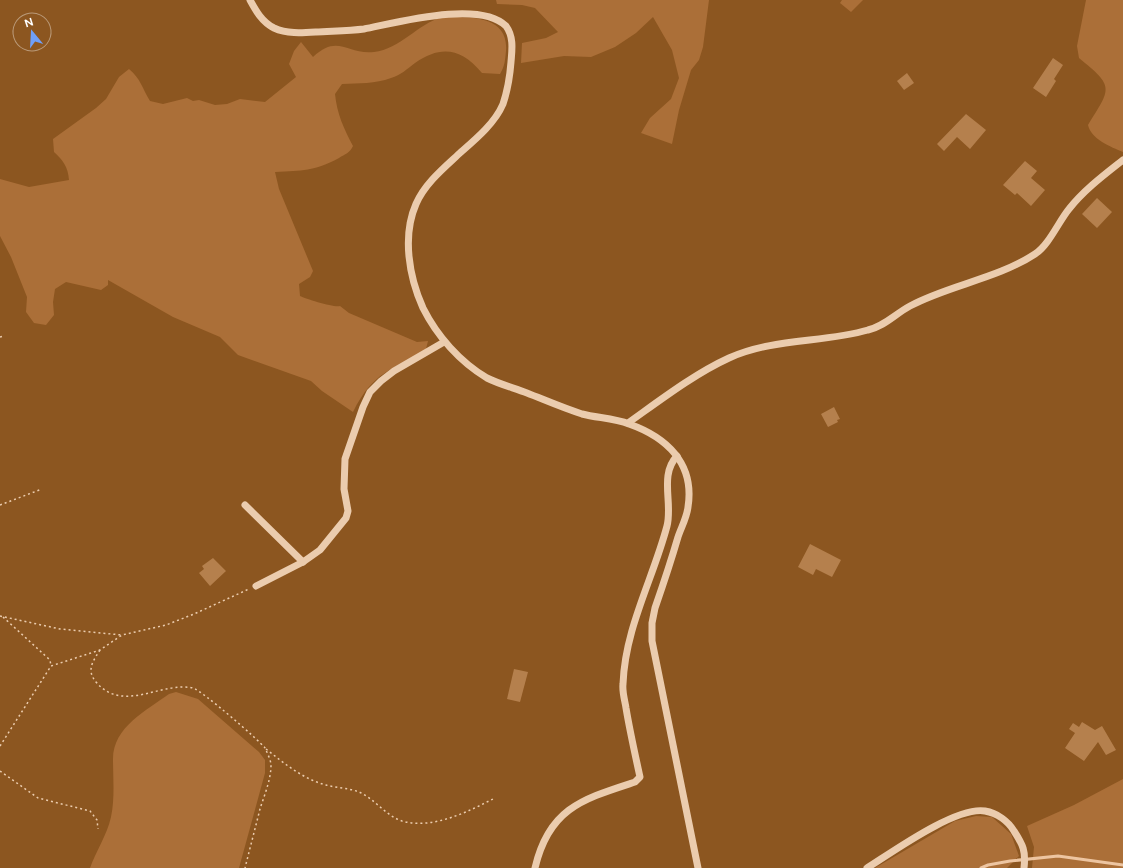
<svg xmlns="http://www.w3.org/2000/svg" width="1123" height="868" font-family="Figtree,sans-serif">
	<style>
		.green { fill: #ab6f38 }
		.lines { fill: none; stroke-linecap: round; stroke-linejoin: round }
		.stream { stroke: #edc5a1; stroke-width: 3 }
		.building { fill: #b5804d }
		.path { stroke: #ebccae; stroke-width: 1.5; stroke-dasharray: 2 3; stroke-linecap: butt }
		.minor { stroke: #ebccae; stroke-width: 7 }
	</style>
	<rect width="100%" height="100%" fill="#8c5620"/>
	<!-- green -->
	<g class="green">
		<polygon points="496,0 709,0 703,47 699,60 691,70 679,110 672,144 641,133 650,118 671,99 679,78 672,50 653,17 636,33 615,47 591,57 564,56 521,63 522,43 546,38 558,32 535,8 522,5 497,4"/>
		<polygon points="842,0 863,0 851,12 840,3"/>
		<path d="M1086 0H1123V152C1111 147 1091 139 1088 125 1111 88 1115 87 1079 58L1077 46Z"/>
		<path d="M442 17C467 17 509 14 506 51 505 60 505 66 500 74L482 73C461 48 441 45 415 63 407 69 401 75 391 78 375 84 359 83 342 84L335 94C337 114 344 129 353 146 350 153 345 154 339 158 313 172 303 170 275 172L279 189 313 271 310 277 299 284 300 296C306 299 335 308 340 306L349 313 417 342 428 341 426 349C391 372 374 370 353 412L322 391 311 381 238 355 220 337 173 317 108 280V285L101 290 66 282 55 289 53 302 54 315 46 325 34 323 26 312 27 297 11 257 0 236V179L29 187 69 180C68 167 63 160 54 152L53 139 96 108 106 99 119 77 129 69C141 79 142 88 150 101L163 104 187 98 193 101 199 100 215 105 227 104 240 99 265 102 296 77 289 64 294 51 301 42 313 57C338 33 347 55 374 52 400 49 418 24 442 17Z"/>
		<path d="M176 692 198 699 259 752 265 760V773L239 868H90C96 851 107 835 111 817 115 798 113 778 113 759 113 727 147 710 169 694Z"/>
		<polygon points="1123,779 1123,868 1032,868 1034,847 1027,826 1074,805"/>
		<polygon points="976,816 992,817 1011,834 1019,856 1007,868 875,868 955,821"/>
	</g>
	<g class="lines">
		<!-- stream -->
		<polyline class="stream" points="981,868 988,865 1010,861 1058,856 1123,865"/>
	</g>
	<!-- building -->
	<g class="building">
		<polygon points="1053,58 1063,65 1054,79 1056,81 1046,97 1033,88"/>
		<polygon points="907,73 914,83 904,90 897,81"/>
		<polygon points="966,114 986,130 970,149 957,137 944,151 937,144"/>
		<polygon points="1025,161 1037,171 1031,178 1045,190 1031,206 1017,193 1015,195 1003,185"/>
		<polygon points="1097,198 1112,212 1097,228 1082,214"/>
		<polygon points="834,407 840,419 837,420 838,422 828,427 821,414"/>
		<polygon points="810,544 841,560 832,577 816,569 813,575 798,567"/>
		<polygon points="213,558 226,571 210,586 199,573 204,569 202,566"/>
		<polygon points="514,669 528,672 520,702 507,699"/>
		<polygon points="1082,722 1095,730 1102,726 1116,750 1106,755 1098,742 1084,761 1065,748 1075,733 1069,729 1073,723 1079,727"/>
	</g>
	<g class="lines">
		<!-- path -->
		<g class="path">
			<polyline points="0,337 4,336"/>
			<polyline points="0,505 42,489"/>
			<polyline points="0,616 60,629 122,635"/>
			<polyline points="3,617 50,660 51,666"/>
			<path d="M100 650C93 661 86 670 96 682 123 714 161 681 193 688 201 690 259 740 265 748 267 752 271 761 271 765 271 780 264 796 260 809 255 829 250 848 245 868"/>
			<polyline points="0,746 51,666 100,650 122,635 166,625 194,614 249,589"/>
			<path d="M266 749C285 764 303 779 326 785 337 788 349 788 359 792 375 799 386 816 402 821 433 830 469 811 495 798"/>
			<polyline points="0,771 38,798 90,811 97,820 98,829"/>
		</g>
		<!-- minor -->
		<g class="minor">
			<path d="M250 0C256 11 262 22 274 28 287 34 301 33 316 32 331 31 348 31 364 29 399 22 480 0 506 26 514 37 512 50 511 62 510 75 507 92 503 104 495 123 476 139 461 152 445 167 425 183 416 204 402 236 409 277 423 308 437 336 460 362 487 378 499 384 514 388 527 393 545 400 563 408 582 414 597 418 614 418 629 424 666 437 695 463 688 507 687 517 681 528 678 537 671 561 663 585 655 608L652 623V641L698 868"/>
			<path d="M628 423C659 401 694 374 729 358 773 338 823 343 868 330 885 326 895 314 910 306 949 285 997 279 1035 254 1049 245 1059 221 1069 209 1084 190 1104 175 1123 160"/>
			<polyline points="245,505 303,562"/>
			<polyline points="256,586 303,562 320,550 346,518 348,511 344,489 345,459 363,407 370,392 381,381 394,371 444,342"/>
			<path d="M535 868C549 808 583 799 635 782L640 777C635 754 630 732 626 708 625 701 622 692 623 684 625 628 653 579 667 526 673 503 659 475 677 456"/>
			<path d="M867 868C891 853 956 806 985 811 997 813 1008 821 1014 831 1023 845 1026 851 1024 868"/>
		</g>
	</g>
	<!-- north arrow -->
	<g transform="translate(32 32) rotate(342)"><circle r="19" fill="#8c5620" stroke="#ba9a79"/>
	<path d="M0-3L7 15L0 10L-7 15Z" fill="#6f9ff8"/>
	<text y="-6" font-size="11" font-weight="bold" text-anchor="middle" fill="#ffffff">N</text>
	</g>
</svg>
